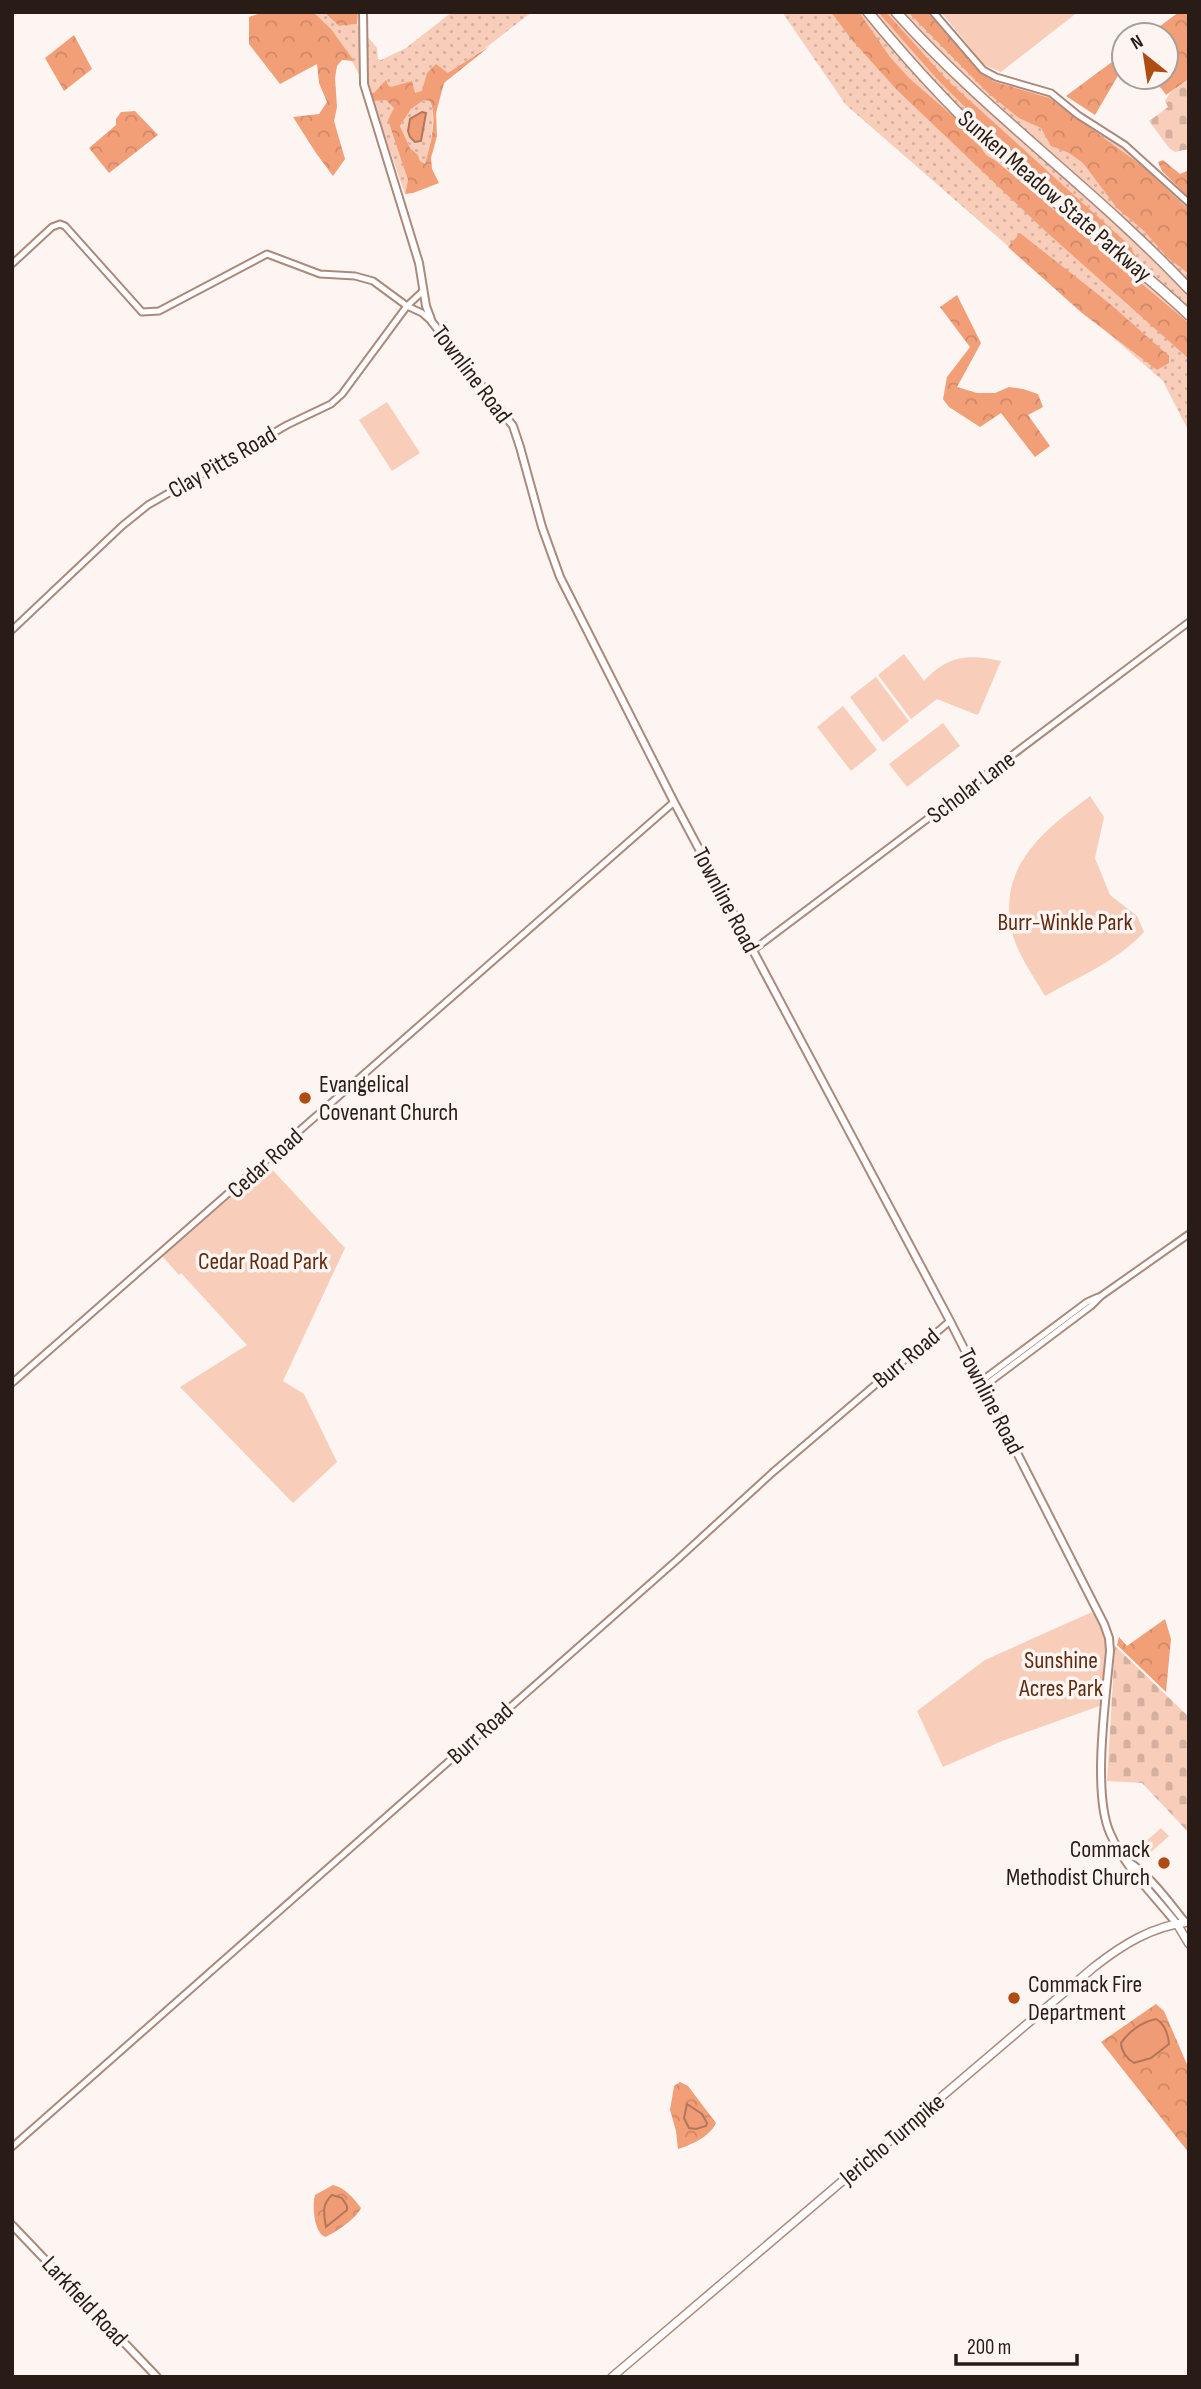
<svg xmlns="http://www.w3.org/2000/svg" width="1201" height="2389" font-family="'Sofia Sans Condensed',sans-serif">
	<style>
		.grass { fill: url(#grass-dots) }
		.forest { fill: url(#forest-crowns); fill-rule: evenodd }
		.cemetery { fill: url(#cemetery-stones) }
		.park { fill: #f8cebb }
		.water { fill: #ef9c76; stroke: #b47659; stroke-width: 2 }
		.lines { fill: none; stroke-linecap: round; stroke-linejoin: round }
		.tertiary-casing { stroke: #ac897a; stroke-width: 9 }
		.secondary-casing { stroke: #ac897a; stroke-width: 10 }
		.primary-casing { stroke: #ac897a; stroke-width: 10 }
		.motorway-casing { stroke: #ac897a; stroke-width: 12 }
		.tertiary { stroke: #fff; stroke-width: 5 }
		.secondary { stroke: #fff; stroke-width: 6 }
		.primary { stroke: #fff; stroke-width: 7 }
		.motorway { stroke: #fff; stroke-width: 9 }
		.poi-dot { fill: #af4c13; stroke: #fdf5f2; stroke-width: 2.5 }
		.labels { text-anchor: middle; stroke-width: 7; stroke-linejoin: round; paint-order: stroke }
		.street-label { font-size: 24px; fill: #291c16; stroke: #fdf5f2 }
		.park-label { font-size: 24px; fill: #602b10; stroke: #fdf5f2 }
		.poi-label { font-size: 24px; fill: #291c16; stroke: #fdf5f2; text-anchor: start }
	</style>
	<defs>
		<pattern id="grass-dots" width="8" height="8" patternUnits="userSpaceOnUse" patternTransform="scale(1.75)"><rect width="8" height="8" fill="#f8cebb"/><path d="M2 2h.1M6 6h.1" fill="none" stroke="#d5b0a0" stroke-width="1.8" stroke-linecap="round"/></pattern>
		<pattern id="forest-crowns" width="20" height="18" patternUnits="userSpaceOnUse" patternTransform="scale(1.75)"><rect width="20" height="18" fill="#f29f78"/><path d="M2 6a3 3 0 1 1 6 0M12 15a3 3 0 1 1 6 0" fill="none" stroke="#d08867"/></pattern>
		<pattern id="cemetery-stones" width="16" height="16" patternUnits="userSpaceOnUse" patternTransform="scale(1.75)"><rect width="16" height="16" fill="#f8cebb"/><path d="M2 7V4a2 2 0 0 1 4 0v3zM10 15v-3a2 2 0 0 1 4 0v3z" fill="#d5b0a0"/></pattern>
	</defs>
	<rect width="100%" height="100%" fill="#fdf5f2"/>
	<!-- grass -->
	<g class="grass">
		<path d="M313 12H324L339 26 357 24 377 48 378 59 381 60 406 48 452 12H532L390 122 408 180 405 194C382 129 365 61 313 12Z"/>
		<polygon points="782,12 864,12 923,79 1189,319 1189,432 1163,381 846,105"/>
		<polygon points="871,12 892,12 1138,242 1189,293 1189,312 1036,183 956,106"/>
		<polygon points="899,12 931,12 981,70 997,79 1048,96 1121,145 1189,209 1189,285 982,96"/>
		<path d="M424 100 430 101C437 119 430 145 425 165L420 161 418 155 410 148 400 126 411 109Z"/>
	</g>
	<!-- forest -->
	<g class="forest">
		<polygon points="263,12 313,12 331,29 354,61 342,60 337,66 335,78 337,107 334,121 345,159 333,176 316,153 293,117 319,114 327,102 319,83 317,64 280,84 249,44 249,17"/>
		<polygon points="324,12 358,12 357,24 339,26"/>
		<polygon points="831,12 859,12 890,57 909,78 970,131 986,155 996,161 1185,320 1189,324 1189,359 1043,229 897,90 852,40"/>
		<polygon points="878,12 886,12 946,79 1129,245 1137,258 1087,221 982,124 937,79"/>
		<polygon points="908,12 927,12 980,72 992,81 1049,98 1141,165 1189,210 1189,274 1168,258 1144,231 1117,208 1083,163 1069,153 1051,146 1041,128 1019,118 988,93"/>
		<polygon points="1179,12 1189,12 1189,79 1166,95 1161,88 1143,77 1166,77 1166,35 1148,35"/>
		<polygon points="74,35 92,69 64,91 45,58"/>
		<path d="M490 46 444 83 436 113 437 136 431 158 432 169 439 183 413 193 405 194 408 180 388 120 394 108 386 100 372 101 368 93H374L386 80 388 85 391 87 412 81 415 93 422 91 427 73 436 64 448 73ZM424 100 430 101C438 119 430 146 425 164L420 161 418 155 410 148 400 126 411 109Z"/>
		<polygon points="1124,53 1124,71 1119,74 1095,115 1066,96"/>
		<polygon points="135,111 158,135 109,173 89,148 116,125 116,119 121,112"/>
		<polygon points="1163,160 1180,174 1189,170 1189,198 1162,171 1158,162"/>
		<polygon points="1020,233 1109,303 1169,356 1169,363 1157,370 1082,313 1008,247"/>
		<polygon points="957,295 981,343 957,387 977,393 995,393 1009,387 1023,389 1038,394 1043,407 1028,415 1050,446 1035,457 1001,413 980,427 949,407 943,399 947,377 970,347 940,307"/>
		<polygon points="1165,1619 1171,1639 1166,1692 1117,1645 1119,1637 1127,1646"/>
		<polygon points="1156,2004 1164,2011 1189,2069 1189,2153 1101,2042"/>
		<path d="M680 2082 688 2086 716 2123C710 2136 692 2145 678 2149L676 2131 670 2110 674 2086Z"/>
		<path d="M333 2185C346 2188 353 2198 361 2208 357 2218 335 2233 325 2237 314 2232 312 2206 315 2195Z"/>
	</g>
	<!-- cemetery -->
	<g class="cemetery">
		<polygon points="1189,79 1189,149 1175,152 1169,148 1149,121 1168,107 1165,101 1170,93"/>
		<polygon points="1115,1646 1189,1717 1189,1833 1142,1783 1107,1781"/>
	</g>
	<!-- park -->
	<g class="park">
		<polygon points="941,12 1078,12 1001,72 984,65"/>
		<polygon points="387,402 420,453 392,471 359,420"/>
		<path d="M904 654 924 681C948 655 969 654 1001 661L979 713 977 715 937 699 911 719 878 675Z"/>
		<polygon points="876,677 909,721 883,742 850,697"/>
		<polygon points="843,706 877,750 851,771 817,727"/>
		<polygon points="943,723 960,746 907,787 889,764"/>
		<path d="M1090 796 1104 817 1095 858 1110 895 1137 916 1144 932C1118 961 1078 977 1045 996 1033 975 1015 951 1011 927 999 864 1046 829 1090 796Z"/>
		<polygon points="268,1165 345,1248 283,1381 304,1394 337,1462 293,1503 180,1387 247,1345 181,1273 179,1275 162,1256"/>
		<polygon points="1092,1612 1104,1630 1107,1647 1102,1705 1002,1741 943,1767 917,1711 985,1660"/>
		<polygon points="1161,1828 1169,1836 1150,1853 1143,1844"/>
	</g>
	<!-- water -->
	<g class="water">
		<polygon points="422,112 426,113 421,141 415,142 410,137 408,131 410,119"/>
		<path d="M1156 2019C1165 2024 1168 2033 1169 2044L1151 2058 1134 2063C1127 2059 1121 2051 1121 2043 1129 2031 1142 2022 1156 2019Z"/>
		<polygon points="687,2104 702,2114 707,2123 706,2126 696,2129 689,2128 684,2118"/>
		<path d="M332 2195 342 2198 347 2206V2210L326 2227C324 2214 321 2205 332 2195Z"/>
	</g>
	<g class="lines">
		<!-- tertiary casing -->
		<g class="tertiary-casing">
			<g id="tertiary">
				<polyline points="933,12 983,70 996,77 1051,93 1078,115 1125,145 1189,203"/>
				<polyline points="12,264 52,227 60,224 65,226 142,312 159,311 267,254 320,274 355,276 373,281 407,306 422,313 431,321"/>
				<polyline points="12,630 122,526 148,505 287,425 331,404 342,394 407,306 423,291"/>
				<polyline points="752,951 1189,622"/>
				<polyline points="980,1382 1087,1302 1098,1297"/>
				<polyline points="12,1383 674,802"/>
				<polyline points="983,1387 1091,1306 1101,1296 1189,1234"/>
				<polyline points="12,2147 678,1559 772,1473 950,1321"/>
			</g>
		</g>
		<!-- secondary casing -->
		<g class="secondary-casing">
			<g id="secondary">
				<path d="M363 12 364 84 419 263 426 306 432 322 513 426 520 447 542 527 560 577 674 802 950 1321 1104 1624 1109 1638 1110 1651C1106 1697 1092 1793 1110 1833 1125 1868 1154 1895 1177 1924"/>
				<path d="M1129 1862C1151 1877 1168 1901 1185 1922"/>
				<polyline points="12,2225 157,2377"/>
			</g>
		</g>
		<!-- primary casing -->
		<g class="primary-casing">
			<g id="primary">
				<polyline points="1177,1924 1189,1944"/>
				<path d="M612 2377 1094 1967C1122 1945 1152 1926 1189 1922"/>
			</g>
		</g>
		<!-- motorway casing -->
		<g class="motorway-casing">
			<g id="motorway">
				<path d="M868 12C916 71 970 128 1026 177 1080 224 1138 266 1189 315"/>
				<path d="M896 12C986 113 1097 191 1189 289"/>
			</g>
		</g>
		<!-- tertiary -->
		<use href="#tertiary" class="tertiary"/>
		<!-- secondary -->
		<use href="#secondary" class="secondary"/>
		<!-- primary -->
		<use href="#primary" class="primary"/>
		<!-- motorway -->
		<use href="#motorway" class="motorway"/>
	</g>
	<!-- markers -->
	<g class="poi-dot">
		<circle cx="305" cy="1098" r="7"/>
		<circle cx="1164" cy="1863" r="7"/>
		<circle cx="1014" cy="1998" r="7"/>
	</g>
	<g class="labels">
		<!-- street labels -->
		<g class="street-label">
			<text transform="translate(1055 196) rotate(41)" y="8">Sunken Meadow State Parkway</text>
			<text transform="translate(472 374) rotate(53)" y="8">Townline Road</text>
			<text transform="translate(222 462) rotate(-30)" y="8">Clay Pitts Road</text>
			<text transform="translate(971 787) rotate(-37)" y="8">Scholar Lane</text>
			<text transform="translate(726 900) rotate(62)" y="8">Townline Road</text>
			<text transform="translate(265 1163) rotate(-42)" y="8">Cedar Road</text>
			<text transform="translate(906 1358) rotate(-40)" y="8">Burr Road</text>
			<text transform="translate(991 1401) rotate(63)" y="8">Townline Road</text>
			<text transform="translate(480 1733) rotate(-42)" y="8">Burr Road</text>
			<text transform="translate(892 2139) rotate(-40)" y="8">Jericho Turnpike</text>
			<text transform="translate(85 2301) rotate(47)" y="8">Larkfield Road</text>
		</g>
		<!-- park labels -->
		<g class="park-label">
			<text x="1065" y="930">Burr-Winkle Park</text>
			<text x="263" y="1269">Cedar Road Park</text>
			<text x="1061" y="1668">Sunshine<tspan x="1061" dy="28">Acres Park</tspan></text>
		</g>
		<!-- poi labels -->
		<g class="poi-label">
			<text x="319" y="1092">Evangelical<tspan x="319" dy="28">Covenant Church</tspan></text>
			<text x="1150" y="1857" text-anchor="end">Commack<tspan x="1150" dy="28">Methodist Church</tspan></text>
			<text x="1028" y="1992">Commack Fire<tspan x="1028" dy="28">Department</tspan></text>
		</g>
	</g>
	<!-- border -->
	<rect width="1201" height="2389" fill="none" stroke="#291c16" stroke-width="28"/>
	<!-- north arrow -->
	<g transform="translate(1145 56) rotate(330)"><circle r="33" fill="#fdf5f2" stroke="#a89e9a" stroke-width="2"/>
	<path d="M0-5L12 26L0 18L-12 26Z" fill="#af4c13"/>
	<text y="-10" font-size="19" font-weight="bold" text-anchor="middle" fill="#291c16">N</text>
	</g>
	<!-- scale -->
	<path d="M956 2354v10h121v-10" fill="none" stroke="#291c16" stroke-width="3.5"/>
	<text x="967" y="2354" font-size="21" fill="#291c16" stroke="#fdf5f2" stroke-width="5" paint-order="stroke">200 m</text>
</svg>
